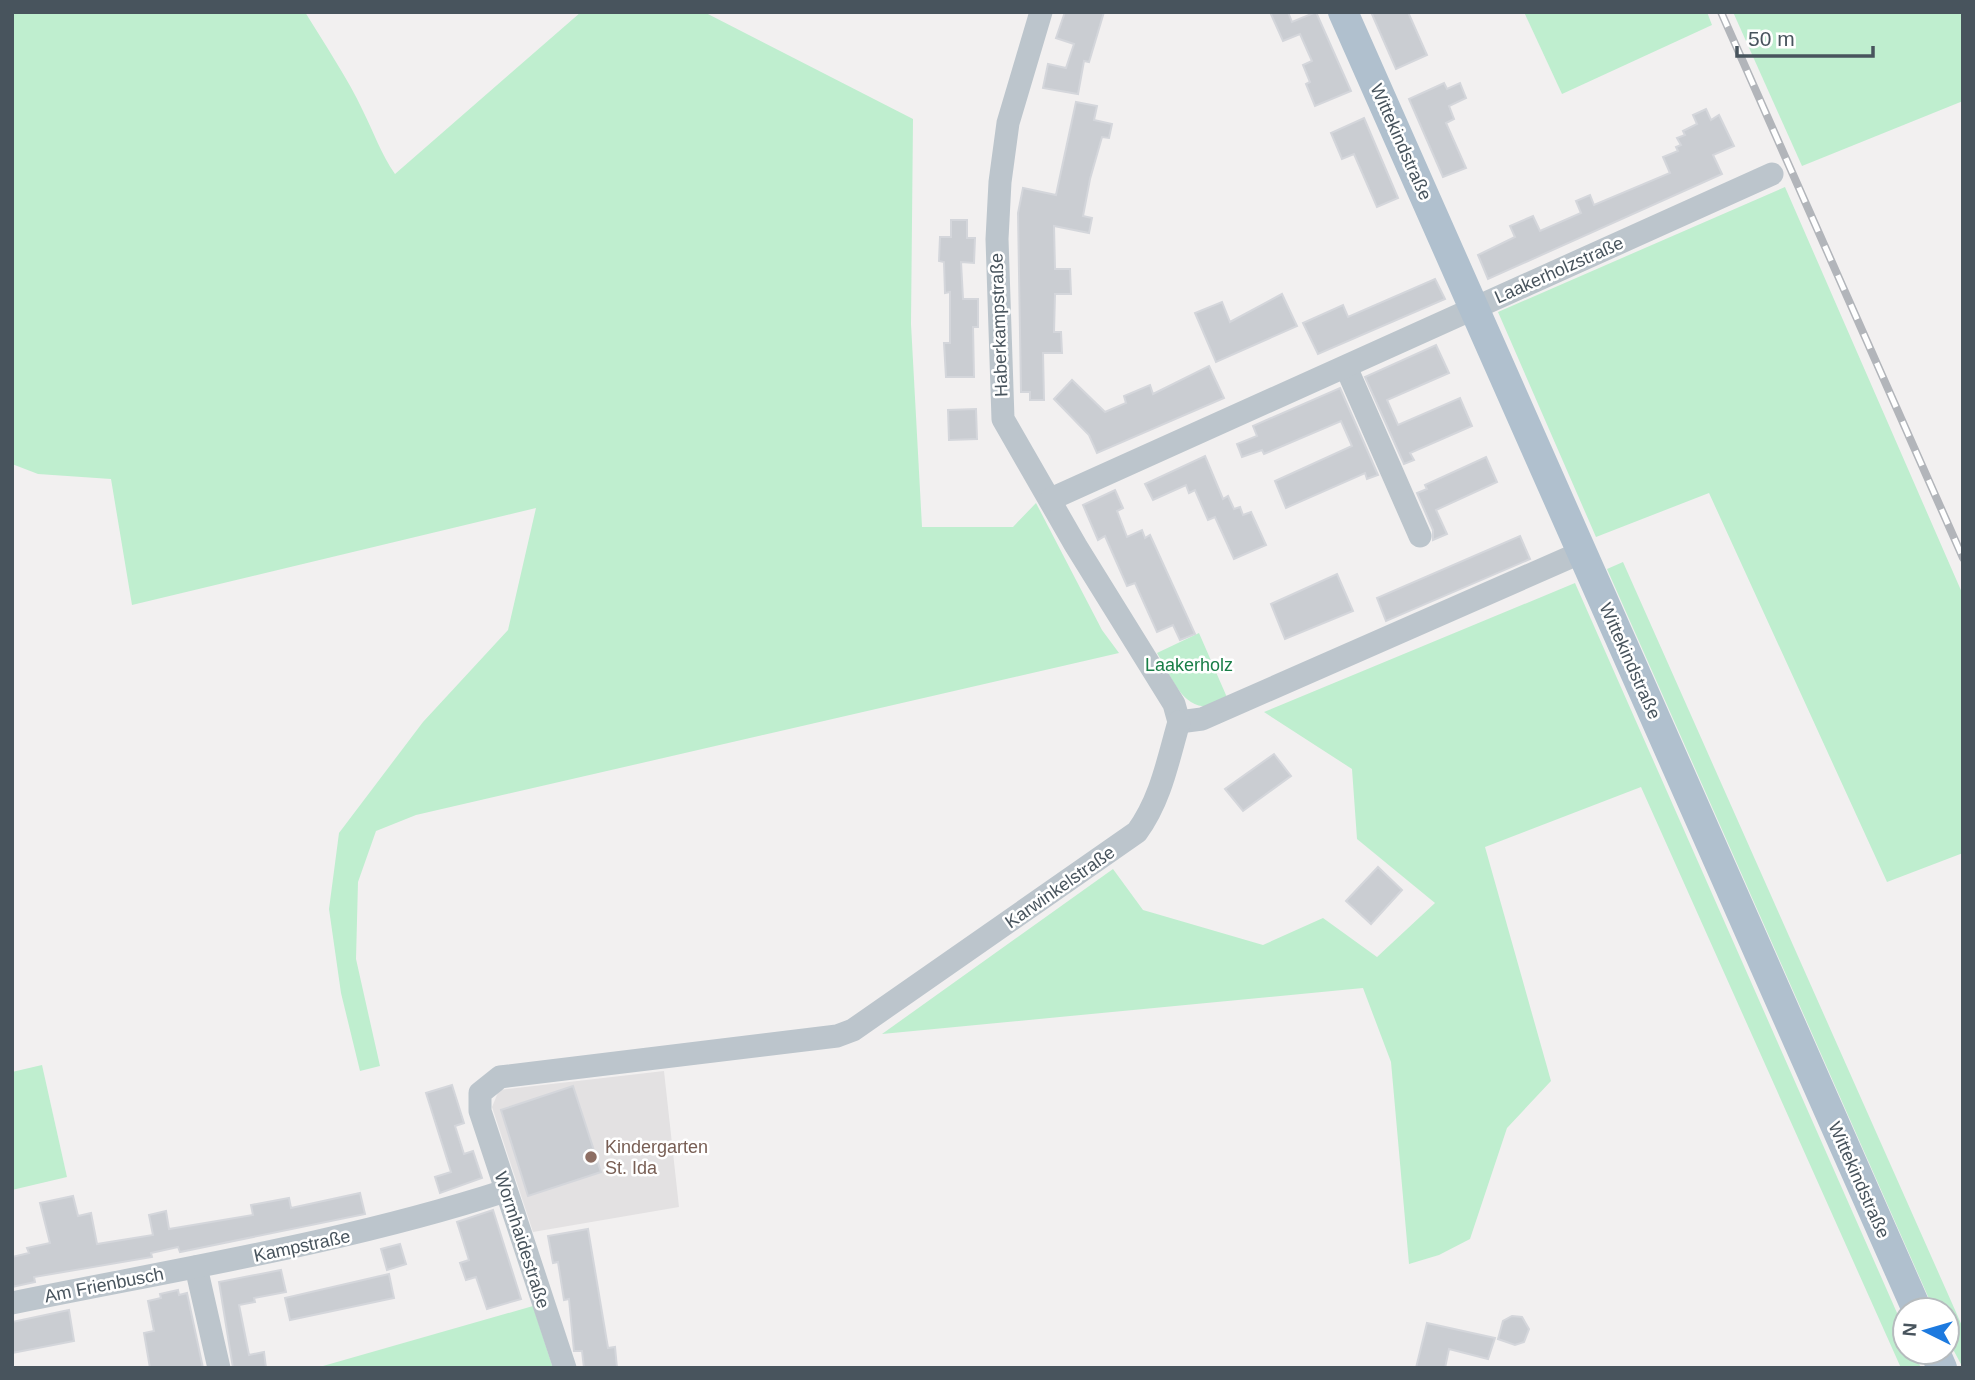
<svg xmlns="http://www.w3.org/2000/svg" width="1975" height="1380" font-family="Helvetica,sans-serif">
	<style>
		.education { fill: #e3e1e2 }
		.green { fill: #bfeecf }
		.building { fill: #cacdd2; stroke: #d4d6db; stroke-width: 2 }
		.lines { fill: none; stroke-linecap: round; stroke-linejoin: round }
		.minor { stroke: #bcc5cc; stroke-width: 23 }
		.major { stroke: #b0c0ce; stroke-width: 30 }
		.rail-casing { stroke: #b2b5ba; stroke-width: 8 }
		.rail { stroke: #fff; stroke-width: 5; stroke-dasharray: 16; stroke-linecap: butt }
		.education-dot { fill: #8d6e63; stroke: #fff; stroke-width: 2.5 }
		.labels { text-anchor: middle; stroke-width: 5; stroke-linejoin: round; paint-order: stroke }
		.street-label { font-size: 18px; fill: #48545d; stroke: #fff }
		.park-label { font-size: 18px; fill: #197e47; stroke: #fff }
		.education-label { font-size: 18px; fill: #785e54; stroke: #fff; text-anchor: start }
	</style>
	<rect width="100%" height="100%" fill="#f2f0f0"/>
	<!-- education -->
	<polygon class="education" points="664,1071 679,1207 533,1232 492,1107 499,1090"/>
	<!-- green -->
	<g class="green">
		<path d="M15 12H305C325 45 347 77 363 111 374 133 381 154 395 174L581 12H704L913 119 911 324 922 527H1013L1036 503 1102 630 1119 653 416 815 376 831 358 882 356 959 380 1066 360 1071 341 993 329 909 339 833 423 722 508 630 536 508 132 605 111 479 38 474 12 464V14Z"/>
		<polygon points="1524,12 1707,12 1712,25 1562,94"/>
		<polygon points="1733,12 1963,12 1963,101 1802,166"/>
		<polygon points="1785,187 1963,595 1963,853 1887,882 1709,493 1596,537 1498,312"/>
		<polygon points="1623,562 1963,1328 1963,1368 1947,1338 1947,1310 1934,1310 1607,569"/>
		<polygon points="1575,583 1905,1331 1905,1352 1914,1352 1921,1368 1901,1368 1641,787 1485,847 1551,1081 1507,1128 1470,1239 1439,1255 1409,1264 1391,1062 1363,988 882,1034 1113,869 1143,910 1263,945 1323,918 1377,957 1435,903 1357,839 1352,769 1264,712"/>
		<path d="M1199 633 1229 702C1185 719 1177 686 1157 653Z"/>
		<polygon points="42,1065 67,1177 12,1190 12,1072"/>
		<polygon points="533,1306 553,1368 316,1368"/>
	</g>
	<!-- building -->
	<g class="building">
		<polygon points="1065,12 1104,12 1089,62 1084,61 1078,94 1043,88 1048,64 1066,68 1074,44 1056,38"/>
		<polygon points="1270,12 1288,12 1292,22 1316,12 1351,91 1315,106 1306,84 1310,82 1303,65 1312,61 1300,34 1283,41"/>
		<polygon points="1371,12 1408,12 1427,55 1396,69"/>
		<polygon points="1444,83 1447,89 1460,83 1466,98 1449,106 1454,119 1446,123 1466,168 1443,177 1409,99"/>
		<polygon points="1076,102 1097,106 1094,120 1112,124 1109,138 1102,137 1090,179 1083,216 1092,218 1089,233 1054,226 1055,269 1070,269 1071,294 1055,294 1054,332 1061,332 1062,353 1043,353 1044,400 1030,400 1030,392 1021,392 1018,213 1023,188 1056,195"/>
		<polygon points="1706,109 1711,120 1719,115 1734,146 1713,155 1722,174 1488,279 1478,255 1515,237 1510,226 1533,216 1540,231 1581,213 1576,201 1590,195 1594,205 1670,173 1663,157 1678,151 1676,147 1681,145 1677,138 1685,135 1683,131 1697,124 1693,115"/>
		<polygon points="1364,118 1398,198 1377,207 1354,154 1342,159 1331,133"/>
		<polygon points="951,220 967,220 967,238 975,238 974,263 961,262 963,299 978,299 978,327 973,327 974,377 946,377 944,343 950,343 950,292 945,293 944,262 939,261 940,237 951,237"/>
		<polygon points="1435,279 1445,299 1318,354 1303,323 1343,305 1348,317"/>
		<polygon points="1282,294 1297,326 1216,362 1195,313 1222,302 1230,322"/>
		<polygon points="1436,345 1449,373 1387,400 1398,425 1460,398 1472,426 1410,453 1414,460 1404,464 1365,377"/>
		<polygon points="1209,366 1224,398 1097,453 1089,435 1054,399 1072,380 1105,412 1126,403 1124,396 1150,385 1153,394"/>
		<polygon points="1340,388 1378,475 1367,479 1365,473 1286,508 1275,481 1352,446 1341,421 1264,454 1262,450 1242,457 1237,444 1257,436 1253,426"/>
		<polygon points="976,409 977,439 949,440 948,410"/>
		<polygon points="1205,456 1223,499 1228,496 1234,509 1240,507 1243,515 1251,512 1266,545 1234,559 1215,517 1208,520 1195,490 1189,493 1186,485 1153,500 1145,484"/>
		<polygon points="1486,457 1497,482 1436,510 1447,534 1433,540 1433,530 1417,493 1427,489 1425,485"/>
		<polygon points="1115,490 1123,508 1117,511 1127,537 1142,530 1145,538 1150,535 1195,634 1180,640 1173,625 1157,632 1135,583 1127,586 1105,536 1098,540 1083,505"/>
		<polygon points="1520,536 1530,559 1386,621 1377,598"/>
		<polygon points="1337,574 1353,611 1285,639 1271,604"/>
		<polygon points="1274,754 1291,776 1243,811 1225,789"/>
		<polygon points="1378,867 1402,890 1371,924 1346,901"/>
		<polygon points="452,1085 464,1123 455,1126 464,1154 473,1151 482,1178 440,1193 435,1177 451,1172 426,1093"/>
		<polygon points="573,1086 601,1172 528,1196 501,1110"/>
		<polygon points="360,1193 365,1214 180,1252 178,1247 151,1253 152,1257 34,1277 35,1282 12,1287 12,1257 29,1253 27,1248 50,1243 40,1203 73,1196 78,1216 91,1213 97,1244 153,1235 149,1215 166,1211 169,1229 253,1215 251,1205 289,1198 291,1208"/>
		<polygon points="493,1210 521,1299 487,1309 476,1277 466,1280 460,1263 469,1260 457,1222"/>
		<polygon points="588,1229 608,1348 615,1347 617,1368 584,1368 582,1351 574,1351 569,1299 564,1300 558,1262 553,1263 548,1236"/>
		<polygon points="400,1244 406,1264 387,1270 381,1249"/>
		<polygon points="281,1270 286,1292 254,1298 255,1302 239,1305 249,1355 264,1352 266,1368 233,1368 219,1282"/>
		<polygon points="389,1274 394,1298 290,1320 285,1298"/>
		<polygon points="178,1290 179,1295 187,1293 203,1368 150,1368 144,1333 154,1331 148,1301 161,1298 160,1294"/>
		<polygon points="69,1310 74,1341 12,1353 12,1322"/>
		<polygon points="1512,1316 1522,1317 1529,1329 1524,1342 1515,1345 1498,1339 1503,1321"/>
		<polygon points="1427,1323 1495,1338 1488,1359 1449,1349 1445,1368 1416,1368"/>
	</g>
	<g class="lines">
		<!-- minor -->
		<g class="minor">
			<polyline points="1041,12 1008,123 1000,182 997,239 1003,419 1076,546 1174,704 1179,722"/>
			<polyline points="1346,367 1420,536"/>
			<polyline points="1051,499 1772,174"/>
			<polyline points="1179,722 1202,719 1582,552"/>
			<polyline points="196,1267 219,1368"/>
			<path d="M12 1303C178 1269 344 1243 505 1191"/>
			<path d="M565 1368 480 1111V1093L500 1077 837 1036 853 1030 1137 832C1161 799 1168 760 1179 722"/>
		</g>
		<!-- major -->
		<g class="major">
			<polyline points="1343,12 1917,1310"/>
			<polyline points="1935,1352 1942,1368"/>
		</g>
		<!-- rail casing -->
		<g class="rail-casing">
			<polyline id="rail" points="1721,12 1963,558"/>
		</g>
		<!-- rail -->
		<use href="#rail" class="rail"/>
	</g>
	<!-- markers -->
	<circle class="education-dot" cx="591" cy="1157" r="7"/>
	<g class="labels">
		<!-- street labels -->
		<g class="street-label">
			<text transform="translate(1401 142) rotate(66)" y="6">Wittekindstraße</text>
			<text transform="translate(1559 270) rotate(-24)" y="6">Laakerholzstraße</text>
			<text transform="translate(999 325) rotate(-92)" y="6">Haberkampstraße</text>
			<text transform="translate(1630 661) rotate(66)" y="6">Wittekindstraße</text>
			<text transform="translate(1060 887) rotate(-35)" y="6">Karwinkelstraße</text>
			<text transform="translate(1859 1180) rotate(66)" y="6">Wittekindstraße</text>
			<text transform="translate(522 1240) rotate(72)" y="6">Wormhaidestraße</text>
			<text transform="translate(302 1246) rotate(-12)" y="6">Kampstraße</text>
			<text transform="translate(104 1285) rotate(-11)" y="6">Am Frienbusch</text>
		</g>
		<!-- park labels -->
		<g class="park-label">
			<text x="1189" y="671">Laakerholz</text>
		</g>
		<!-- education labels -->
		<g class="education-label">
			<text x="605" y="1153">Kindergarten<tspan x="605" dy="21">St. Ida</tspan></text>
		</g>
	</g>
	<!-- border -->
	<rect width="1975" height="1380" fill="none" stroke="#48545d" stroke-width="28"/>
	<!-- north arrow -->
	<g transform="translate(1926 1331) rotate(275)"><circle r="33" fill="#ffffff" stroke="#b6bbbe" stroke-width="2"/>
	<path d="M0-5L12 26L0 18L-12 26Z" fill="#1d7adf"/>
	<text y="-10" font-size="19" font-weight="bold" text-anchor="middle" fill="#48545d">N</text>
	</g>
	<!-- scale -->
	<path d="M1737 46v10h136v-10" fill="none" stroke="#48545d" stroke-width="3.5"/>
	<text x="1748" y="46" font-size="21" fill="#48545d" stroke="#ffffff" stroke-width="5" paint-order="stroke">50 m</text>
</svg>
